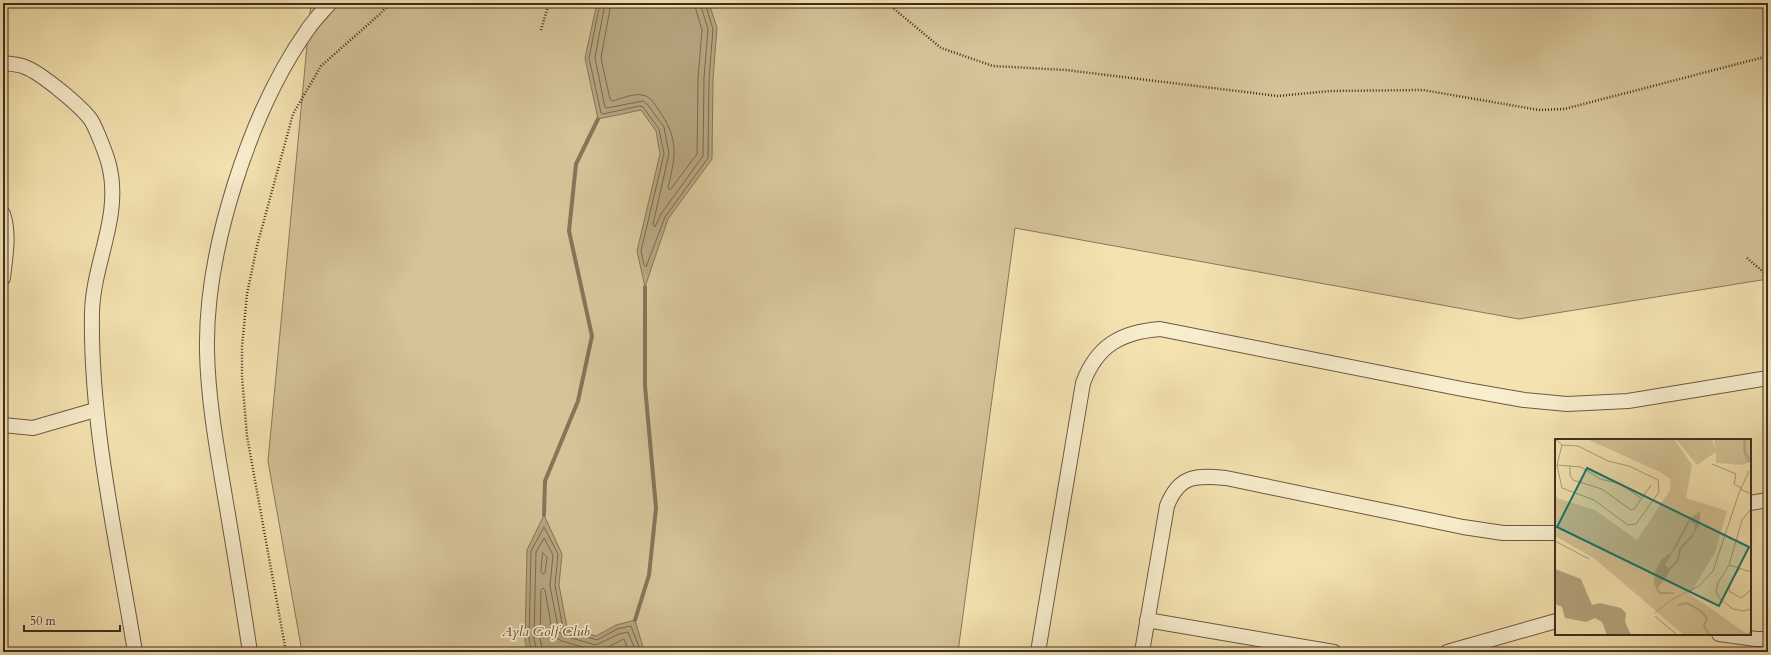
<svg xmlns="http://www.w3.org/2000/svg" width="1771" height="655" font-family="Cardo,serif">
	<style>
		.green { fill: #d5c498; stroke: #8a785c }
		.water { fill: #b6a57f; stroke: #867559 }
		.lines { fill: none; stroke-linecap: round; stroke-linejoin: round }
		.shore { stroke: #7a694f; stroke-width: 1 }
		.stream { stroke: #867559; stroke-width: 4 }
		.minor-casing { stroke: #6c5a44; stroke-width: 16 }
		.path { stroke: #3e2d1f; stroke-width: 2.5; stroke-dasharray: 1 2; stroke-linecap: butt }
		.minor { stroke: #f8edcc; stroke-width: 14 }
		.labels { text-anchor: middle; stroke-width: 3.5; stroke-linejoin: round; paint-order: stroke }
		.water-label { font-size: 14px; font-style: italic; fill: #62513c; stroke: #f8edcc }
		.inset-river { fill: none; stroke: #b6a57f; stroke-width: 2 }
		.inset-road { fill: none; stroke: #ab9a77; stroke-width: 1 }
		.view { fill: #0f766e; fill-opacity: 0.15; stroke: #0f766e; stroke-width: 2 }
		.inset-edge { fill: none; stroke: #3e2d1f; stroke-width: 2 }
	</style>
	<rect width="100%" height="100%" fill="#f4e3b1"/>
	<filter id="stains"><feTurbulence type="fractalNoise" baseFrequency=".005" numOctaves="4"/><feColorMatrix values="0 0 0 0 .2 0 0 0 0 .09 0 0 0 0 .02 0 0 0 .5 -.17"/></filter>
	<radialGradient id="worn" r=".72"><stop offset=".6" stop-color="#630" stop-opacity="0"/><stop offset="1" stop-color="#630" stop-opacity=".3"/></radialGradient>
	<!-- green -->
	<polygon class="green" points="311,3 1768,3 1768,279 1519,319 1015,228 958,652 302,652 268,461"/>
	<!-- water -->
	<g class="water">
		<polygon points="597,3 709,3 717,28 713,79 712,159 668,219 645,287 637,251 660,154 656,131 641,110 598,119 585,58"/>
		<polygon points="544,515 562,554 559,585 567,627 596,636 616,625 635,620 643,647 642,652 528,652 525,641 527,550"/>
	</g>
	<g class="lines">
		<!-- shore -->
		<g class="shore">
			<polyline points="600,3 589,58 601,113 603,114 639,106 643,107 659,129 664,154 641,251 644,265 646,267 665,217 708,158 709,79 713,29 705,3"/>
			<polyline points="605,3 595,58 605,107 607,108 643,101 648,105 664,127 669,154 653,224 655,227 661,214 703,156 704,78 708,29 700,3"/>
			<path d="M611 3 601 58 610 99 612 101C621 99 633 93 642 95 650 96 654 103 658 109 679 139 676 154 668 188L670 190 697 154 698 78 702 30 694 3"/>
			<polygon points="543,553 547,557 545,573 543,574 541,572"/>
			<polyline points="532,652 529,640 531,551 544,527 558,554 555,585 563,629 597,640 617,629 631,626 639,647 638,652"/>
			<polyline points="537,652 534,639 536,552 544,538 553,555 550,586 559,632 564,636 596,645 619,634 628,632 634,647 633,652"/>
			<polyline points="543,652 540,639 541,590 543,588 545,590 552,630 555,637 562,641 596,651 602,650 624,639 627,647 627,652"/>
		</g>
		<!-- stream -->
		<g class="stream">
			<polyline points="544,515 545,481 578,401 592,336 569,231 576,164 598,119"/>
			<polyline points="635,620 649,575 656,508 645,386 645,287"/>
		</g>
		<!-- minor casing -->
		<g class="minor-casing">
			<g id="minor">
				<path d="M3 63C10 64 19 64 25 67 41 73 81 106 91 120 96 128 107 156 109 165 122 217 93 262 92 313 90 425 117 541 135 652"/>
				<path d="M3 214C10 235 5 257 3 278"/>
				<polyline points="3,425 33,428 95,410"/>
				<polyline points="1750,503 1768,500"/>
				<polyline points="1147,620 1334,652"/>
				<polyline points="1719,634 1756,639 1768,639"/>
				<path d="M250 652C242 600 234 549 225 497 217 449 208 400 207 351 205 251 250 111 308 29 314 20 322 12 330 3"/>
				<path d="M1038 652 1083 383C1097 345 1122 332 1160 329L1462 389 1524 400 1567 404 1628 401 1768 378"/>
				<path d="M1142 652 1167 506C1179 475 1196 475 1226 478L1463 527 1503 533H1556"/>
				<polyline points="1447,652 1556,621"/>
			</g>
		</g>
		<!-- path -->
		<g class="path">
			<polyline points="887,3 941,48 993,66 1066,70 1278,96 1330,91 1423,90 1539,110 1564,109 1576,106 1768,56"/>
			<polyline points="541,30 549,3"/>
			<polyline points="1747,258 1768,276"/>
			<polyline points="286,652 247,436 242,377 242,347 247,294 257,246 293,114 321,66 380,14 390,3"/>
		</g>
		<!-- minor -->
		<use href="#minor" class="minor"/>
	</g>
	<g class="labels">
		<!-- water labels -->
		<g class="water-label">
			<text x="546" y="636">Ayla Golf Club</text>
		</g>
	</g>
	<!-- overview -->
	<g transform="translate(1555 439)">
		<rect width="196" height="196" fill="#f4e3b1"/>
		<path d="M32 0H119L137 26 131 59 172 72 160 113 135 155 192 195 196 189V196H129L40 120 0 97V56L2 59 40 71 82 101 115 51 116 40 105 33ZM121 0H157L161 10 159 0H196V22L188 26 161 24V13L142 26Z" fill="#d5c498"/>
		<path d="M145 72V85L138 96 140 85 134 82V80ZM118 112 110 126 115 130 113 136 102 150 99 145 100 133 106 121ZM0 130 26 140 37 166 45 164 66 169 71 174 70 183 76 196H52L47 183 40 179 31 183 10 179 7 168 0 165Z" fill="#b6a57f"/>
		<path class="inset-river" d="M118 112 134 82M115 130 123 121 125 110 138 96M102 150 105 154H118M123 166 132 164 146 172 152 179 149 187 154 196"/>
		<path class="inset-road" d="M0 0 7 6 23 7 53 22 74 27 103 41 104 53 81 85 73 86 39 61 7 49 2 26 7 6M189 0V13L194 24M190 0V12L196 23M157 25 181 35 179 45 186 49M2 26 26 28 45 40 66 45 87 60M15 26V36L18 41 47 50 76 71 80 69 96 46M185 50 196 55M196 70 187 81 174 126 163 144 161 152 165 160 178 170 189 172 196 170M0 102 34 120M174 126 196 133M184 130 175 145 174 152 186 159 196 151M100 174 116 161 144 147 158 132 184 54 194 32M100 177 122 196"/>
		<path class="view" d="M32 29 194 108 164 167 2 88Z"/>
		<rect width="196" height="196" class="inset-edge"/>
	</g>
	<!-- margin -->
	<rect width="1771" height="655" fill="none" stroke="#f4e3b1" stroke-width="16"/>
	<rect x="4" y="4" width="1763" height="647" fill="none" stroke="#3e2d1f" stroke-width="2"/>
	<rect x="8" y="8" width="1755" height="639" fill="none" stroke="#3e2d1f"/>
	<!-- scale -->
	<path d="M24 625v6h96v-6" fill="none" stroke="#3e2d1f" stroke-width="2"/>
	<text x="30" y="625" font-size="12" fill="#3e2d1f" stroke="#f8edcc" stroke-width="3" paint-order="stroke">50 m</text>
	<rect width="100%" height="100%" filter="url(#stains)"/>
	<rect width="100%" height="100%" fill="url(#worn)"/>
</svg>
